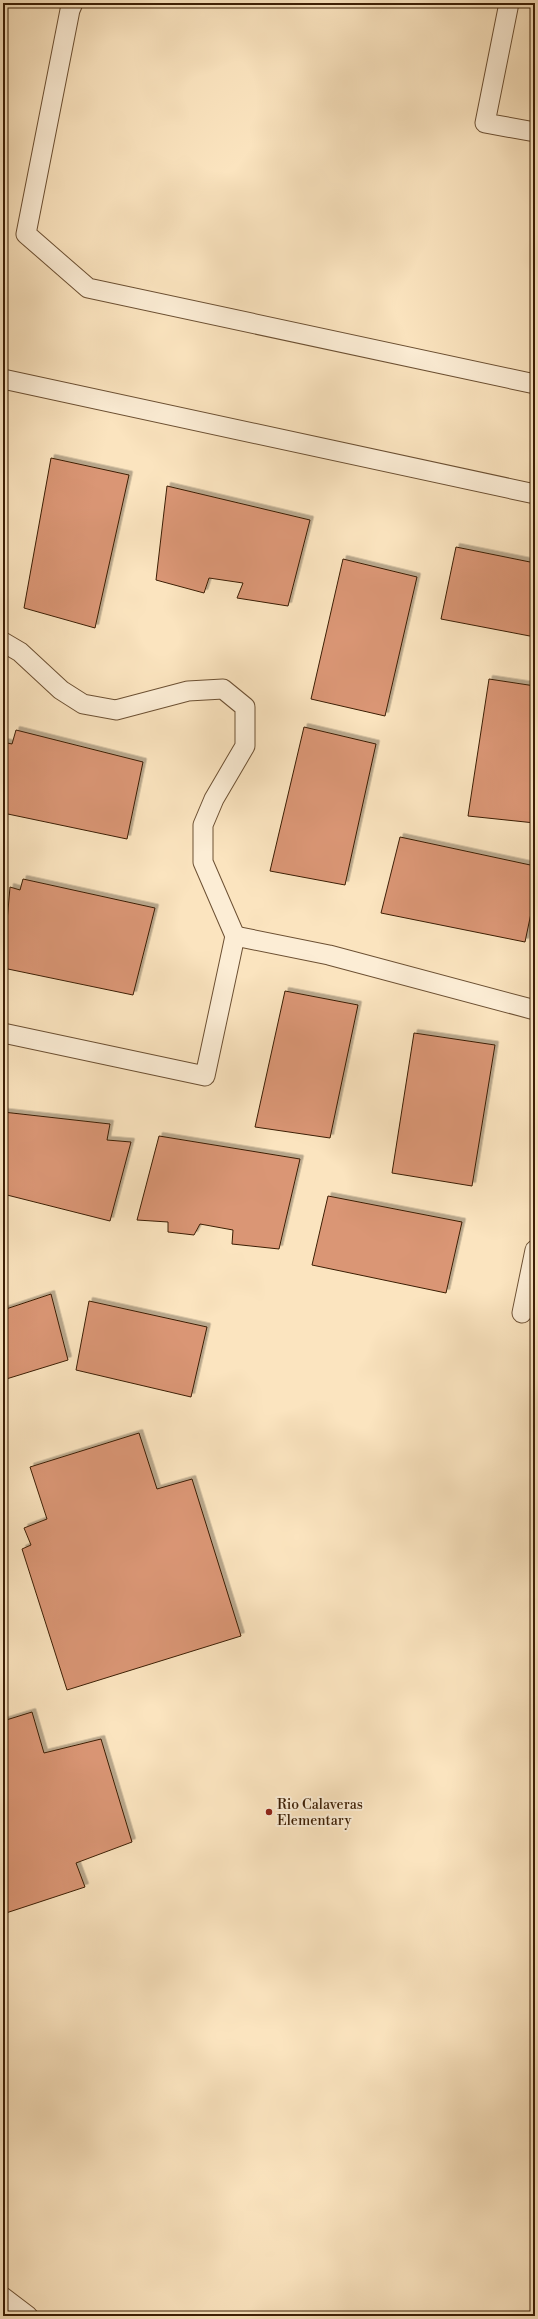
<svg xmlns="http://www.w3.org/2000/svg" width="538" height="2319" font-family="'Libre Bodoni',serif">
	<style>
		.building { fill: #da9674; stroke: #3c1e04; filter: url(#shadow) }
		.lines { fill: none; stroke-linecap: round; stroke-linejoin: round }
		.service-casing { stroke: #6c5033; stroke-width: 21 }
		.service { stroke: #fcedd5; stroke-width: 19 }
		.poi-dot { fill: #8f2418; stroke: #fcedd5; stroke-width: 1.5 }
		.labels { text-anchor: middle; stroke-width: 4; stroke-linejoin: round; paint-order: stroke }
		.poi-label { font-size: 14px; fill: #3c1e04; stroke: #fcedd5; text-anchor: start }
	</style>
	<defs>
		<filter id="shadow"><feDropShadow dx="3.5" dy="-3.5" stdDeviation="0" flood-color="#0004"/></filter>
	</defs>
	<rect width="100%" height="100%" fill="#fbe4bf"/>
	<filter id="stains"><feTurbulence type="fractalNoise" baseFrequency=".005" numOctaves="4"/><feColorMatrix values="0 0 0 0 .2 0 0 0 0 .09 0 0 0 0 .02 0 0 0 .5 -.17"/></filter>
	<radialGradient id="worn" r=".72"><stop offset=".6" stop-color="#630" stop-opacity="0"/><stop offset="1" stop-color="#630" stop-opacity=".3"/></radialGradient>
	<!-- building -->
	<g class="building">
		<polygon points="51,458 129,475 95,628 24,608"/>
		<polygon points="167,486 310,520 288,606 237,598 243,583 209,578 204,593 156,580"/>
		<polygon points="456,547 535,563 535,637 441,619"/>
		<polygon points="343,559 417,577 385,716 311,699"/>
		<polygon points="489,679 535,686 535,823 468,816"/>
		<polygon points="304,727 376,744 345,885 270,871"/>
		<polygon points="16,730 143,762 127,839 3,813 3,742 12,744"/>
		<polygon points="400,837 535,866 535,894 525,942 381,913"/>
		<polygon points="23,879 155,908 133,995 3,968 10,887 20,890"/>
		<polygon points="285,991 358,1005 330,1138 255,1127"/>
		<polygon points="414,1033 495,1045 472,1186 392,1173"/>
		<polygon points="3,1112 110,1124 107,1140 131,1142 110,1221 3,1194"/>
		<polygon points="159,1136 300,1159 279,1249 232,1244 233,1230 200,1224 194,1235 168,1232 168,1222 137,1220"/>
		<polygon points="328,1196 462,1222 446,1293 312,1265"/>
		<polygon points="51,1294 68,1360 3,1380 3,1310"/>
		<polygon points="89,1301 207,1327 191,1397 76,1370"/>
		<polygon points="139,1433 157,1489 192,1479 241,1636 67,1690 22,1549 31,1545 24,1528 47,1519 30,1467"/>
		<polygon points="32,1712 44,1753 101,1739 132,1842 76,1863 85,1887 3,1914 3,1721"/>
	</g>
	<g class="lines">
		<!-- service casing -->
		<g class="service-casing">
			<g id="service">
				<polyline points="73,3 70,10 26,234 88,288 535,384"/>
				<polyline points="509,3 485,123 535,132"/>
				<polyline points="3,379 535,494"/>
				<polyline points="3,642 20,652 61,690 83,704 116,710 188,691 223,689 245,707 245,746 214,799 203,825 203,862 235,936 205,1076 3,1033"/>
				<polyline points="235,936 329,955 535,1010"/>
				<polyline points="522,1313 535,1250"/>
				<polyline points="3,2297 28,2316"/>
			</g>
		</g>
		<!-- service -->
		<use href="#service" class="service"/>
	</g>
	<!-- markers -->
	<circle class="poi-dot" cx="269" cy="1812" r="4"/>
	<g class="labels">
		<!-- poi labels -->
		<g class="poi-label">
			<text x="277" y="1809">Rio Calaveras<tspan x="277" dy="16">Elementary</tspan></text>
		</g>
	</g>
	<!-- margin -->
	<rect width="538" height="2319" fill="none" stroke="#fbe4bf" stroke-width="16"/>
	<rect x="4" y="4" width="530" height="2311" fill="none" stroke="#3c1e04" stroke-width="2"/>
	<rect x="8" y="8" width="522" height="2303" fill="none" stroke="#3c1e04"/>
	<rect width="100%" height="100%" filter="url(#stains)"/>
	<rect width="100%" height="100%" fill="url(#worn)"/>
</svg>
